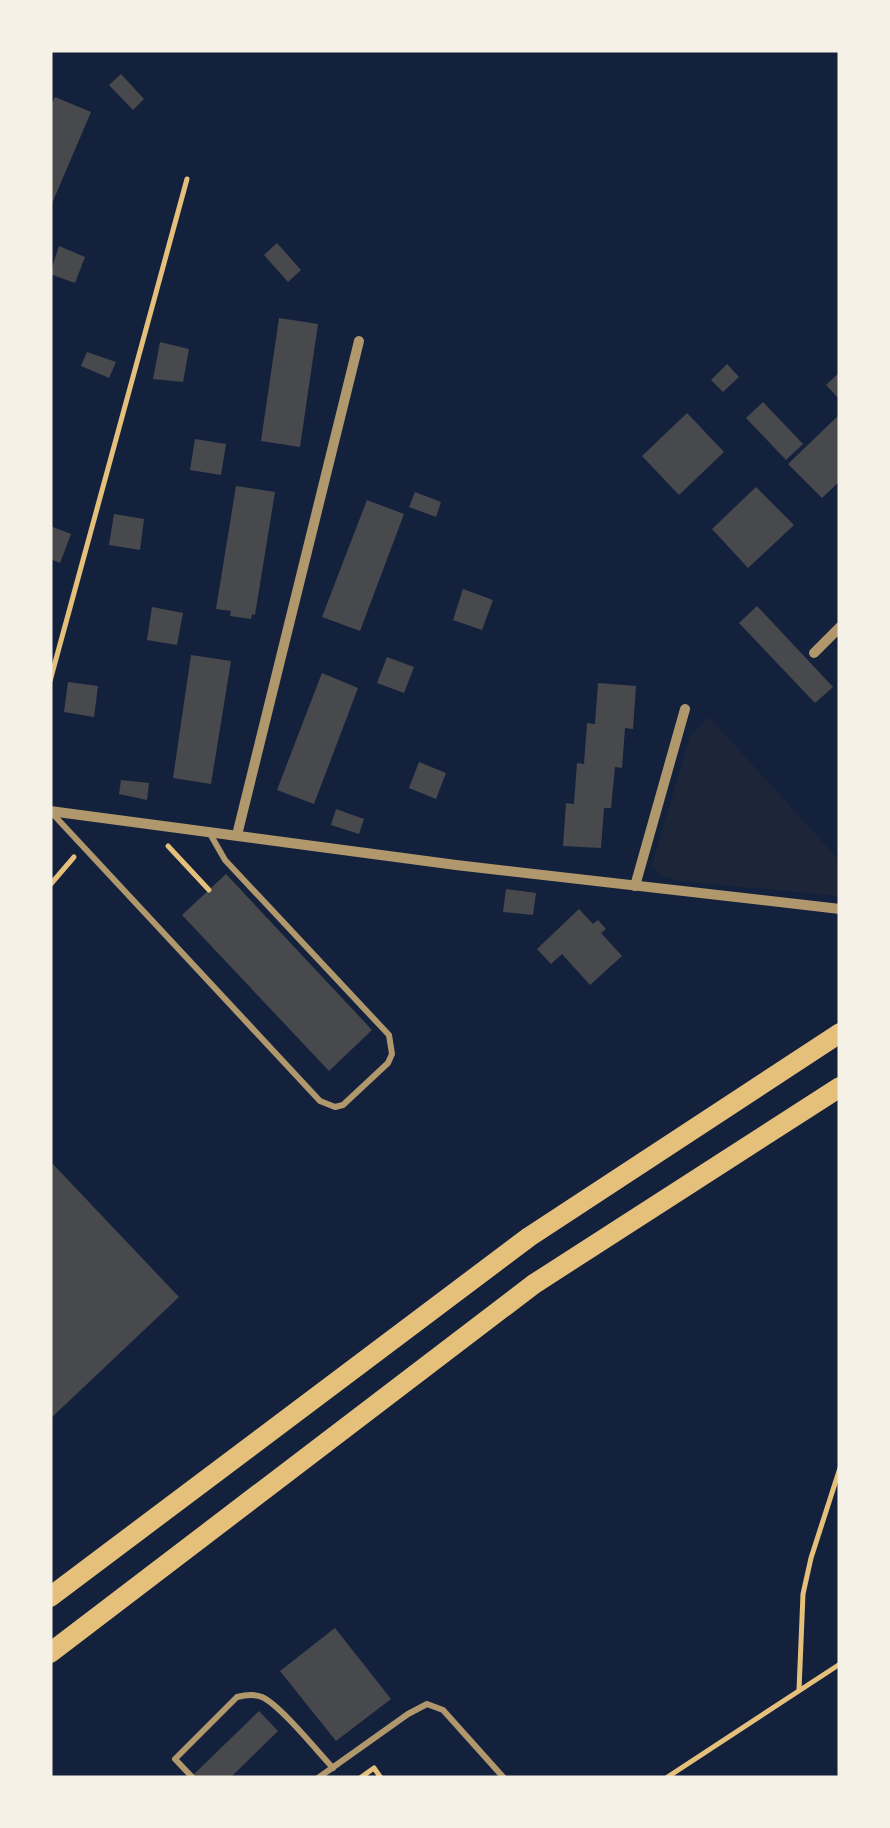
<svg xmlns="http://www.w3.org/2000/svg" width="890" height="1828" font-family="'DejaVu Sans',sans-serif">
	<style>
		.green { fill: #1d2539 }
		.building { fill: #48494c }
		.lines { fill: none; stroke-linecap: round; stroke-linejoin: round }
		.path { stroke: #e5c07b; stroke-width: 5 }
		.service { stroke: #b1986c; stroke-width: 6 }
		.minor { stroke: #b1986c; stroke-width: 10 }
		.secondary { stroke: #e5c07b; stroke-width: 20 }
	</style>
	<rect width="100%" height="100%" fill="#14213d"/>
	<!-- green -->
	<polygon class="green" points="709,717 840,861 840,896 678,881 660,875 652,864 690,737"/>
	<!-- building -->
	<g class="building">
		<polygon points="121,74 144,99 133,110 109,85"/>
		<polygon points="55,97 91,112 50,208 50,107"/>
		<polygon points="277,243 301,270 288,282 264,255"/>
		<polygon points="59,246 85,257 75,283 50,274"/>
		<polygon points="279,318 318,324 300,447 261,441"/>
		<polygon points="160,342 189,349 183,382 153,379"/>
		<polygon points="87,352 116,362 109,378 81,366"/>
		<polygon points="727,364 739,377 723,392 711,380"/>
		<polygon points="840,372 840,400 826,385"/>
		<polygon points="763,402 803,444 786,460 746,418"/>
		<polygon points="687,413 724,452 679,495 642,456"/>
		<polygon points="840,414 840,481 822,498 788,464"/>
		<polygon points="195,439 226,444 221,475 190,470"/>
		<polygon points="236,486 275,492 255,615 252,614 251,619 230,616 231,611 216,609"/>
		<polygon points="756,487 794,525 748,568 712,529"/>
		<polygon points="415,492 441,502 436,517 409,507"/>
		<polygon points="367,500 404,514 360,631 322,617"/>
		<polygon points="114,514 144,519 140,550 109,545"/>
		<polygon points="50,526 71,534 60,563 50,559"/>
		<polygon points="463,589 493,600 482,630 453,620"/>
		<polygon points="757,606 833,687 815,703 739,623"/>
		<polygon points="152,607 183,613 177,645 147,640"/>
		<polygon points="191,655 231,661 211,784 173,778"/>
		<polygon points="387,657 414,667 404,693 377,683"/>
		<polygon points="322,673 358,688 314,804 277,790"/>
		<polygon points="68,682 98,686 94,717 64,712"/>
		<polygon points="598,683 636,686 633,729 625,728 622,768 615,767 611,808 604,808 601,848 563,846 566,803 574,804 577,763 584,764 587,723 595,724"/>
		<polygon points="419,762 446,773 436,799 409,788"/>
		<polygon points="121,780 149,783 147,800 119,794"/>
		<polygon points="336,809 364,819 359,834 331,825"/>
		<polygon points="226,874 372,1030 329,1071 182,915"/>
		<polygon points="506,889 536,893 533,915 503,912"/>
		<polygon points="579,909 593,924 598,920 606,929 601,933 622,956 590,985 562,954 551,964 537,949"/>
		<polygon points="50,1161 179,1297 50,1419"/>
		<polygon points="335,1628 391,1699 336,1741 280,1671"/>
		<polygon points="259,1711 278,1731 230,1778 190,1778"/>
	</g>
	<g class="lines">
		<!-- path -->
		<g class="path">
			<polyline points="50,681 187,179"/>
			<polyline points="168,846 209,890"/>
			<polyline points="50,885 74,857"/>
			<polyline points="799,1690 803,1594 811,1558 840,1468"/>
			<polyline points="360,1778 374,1768 381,1778"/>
			<polyline points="666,1778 840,1664"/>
		</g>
		<!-- service -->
		<g class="service">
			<polyline points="51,812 320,1101 335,1107 343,1105 388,1063 392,1054 389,1035 225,860 209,832"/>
			<path d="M193 1778 175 1759 237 1697C245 1695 255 1694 262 1697 280 1705 317 1751 333 1768"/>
			<polyline points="318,1778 408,1714 427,1704 443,1710 504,1778"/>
		</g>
		<!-- minor -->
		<g class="minor">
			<polyline points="814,653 840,627"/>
			<polyline points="50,811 456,865 840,909"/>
			<polyline points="237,835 359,341"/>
			<polyline points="635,886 685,709"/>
		</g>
		<!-- secondary -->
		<g class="secondary">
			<polyline points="50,1597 529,1237 840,1033"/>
			<polyline points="50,1653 534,1284 840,1087"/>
		</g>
	</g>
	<!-- border -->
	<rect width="890" height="1828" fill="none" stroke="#f6f1e7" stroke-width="105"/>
</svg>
